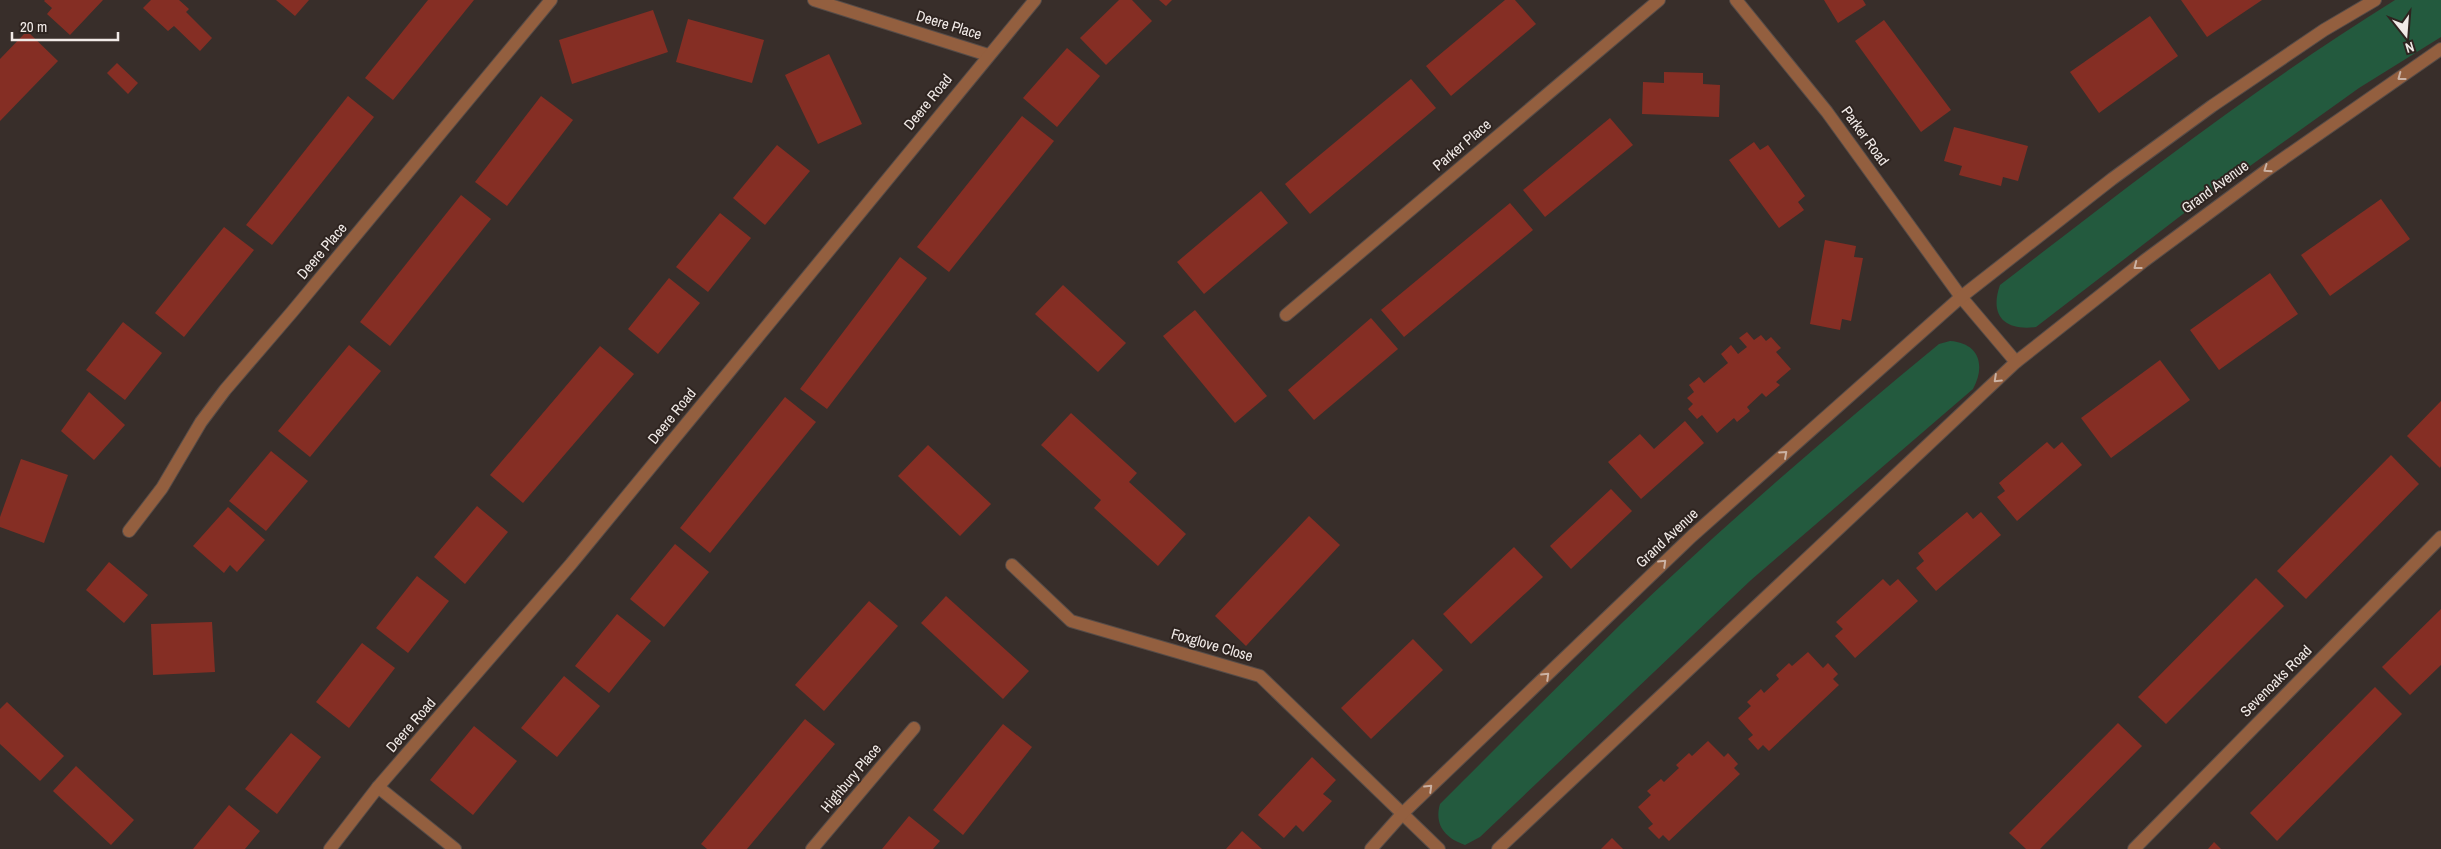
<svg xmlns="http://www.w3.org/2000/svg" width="2441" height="849" font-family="'Archivo Narrow',sans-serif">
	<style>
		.grass { fill: #235a3e }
		.building { fill: #852e24 }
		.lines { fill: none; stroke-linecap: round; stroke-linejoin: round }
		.minor-casing { stroke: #564c48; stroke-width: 14 }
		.minor { stroke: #935f3f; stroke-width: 12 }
		.oneway { stroke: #cbb2a4 }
		.labels { text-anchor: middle; stroke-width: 4; stroke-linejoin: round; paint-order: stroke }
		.street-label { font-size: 15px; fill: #f1eae7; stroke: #2e2420 }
	</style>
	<rect width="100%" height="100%" fill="#382e2a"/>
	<!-- grass -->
	<g class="grass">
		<path d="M2395 0H2441V37L2359 88 2183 214 2036 327C2005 331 1989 316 2000 285 2128 186 2257 86 2395 0Z"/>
		<path d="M1950 341C1979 343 1986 365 1973 389L1751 580 1480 837 1465 845C1445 838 1434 825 1440 804 1501 743 1562 682 1623 622 1724 525 1831 433 1939 344Z"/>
	</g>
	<!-- building -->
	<g class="building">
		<polygon points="45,0 103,0 70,35 47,14 52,8 44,1"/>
		<polygon points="151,0 179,0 189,9 186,12 212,38 200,51 174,26 168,31 143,8"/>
		<polygon points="276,0 309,0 295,16"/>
		<polygon points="428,0 474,0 393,100 365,78"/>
		<polygon points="1119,0 1132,0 1152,21 1106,65 1080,38"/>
		<polygon points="1159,0 1172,0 1166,6"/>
		<polygon points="1505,0 1515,0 1536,24 1451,96 1426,66"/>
		<polygon points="1824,0 1863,0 1866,5 1838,23"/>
		<polygon points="2181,0 2262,0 2207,37"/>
		<polygon points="653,10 668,52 572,84 559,40"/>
		<polygon points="2150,16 2178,56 2099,113 2070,72"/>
		<polygon points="688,19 764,40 752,83 676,62"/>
		<polygon points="1884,20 1951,110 1921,132 1855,41"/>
		<polygon points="27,31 58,61 0,121 0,59"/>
		<polygon points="1067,48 1100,76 1057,127 1023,98"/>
		<polygon points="829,54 862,124 818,144 785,75"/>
		<polygon points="117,63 138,83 128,94 107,73"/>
		<polygon points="1664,72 1703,73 1703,84 1720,85 1719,117 1642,114 1643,82 1664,83"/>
		<polygon points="1411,79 1436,108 1310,214 1285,184"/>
		<polygon points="348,96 374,117 272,245 246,225"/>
		<polygon points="541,96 573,120 507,206 475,182"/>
		<polygon points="1022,116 1054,141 949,272 917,247"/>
		<polygon points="1610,118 1633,145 1545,217 1523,190"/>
		<polygon points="1954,127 2028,146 2018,181 2003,177 2001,186 1959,175 1962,166 1944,161"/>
		<polygon points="1754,142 1760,150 1768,145 1805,196 1798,202 1804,210 1779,228 1729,160"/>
		<polygon points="777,145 810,171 765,225 733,198"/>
		<polygon points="1261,191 1288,223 1204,294 1177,262"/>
		<polygon points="461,195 491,219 390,346 360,322"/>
		<polygon points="2381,199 2410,239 2330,296 2301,255"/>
		<polygon points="1510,203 1533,230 1404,337 1381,310"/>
		<polygon points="720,213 751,238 708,292 676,267"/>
		<polygon points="224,227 254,250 184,337 155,313"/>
		<polygon points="1825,240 1856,246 1854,257 1863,258 1851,321 1842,319 1840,330 1810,324"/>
		<polygon points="900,257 927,278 827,409 800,389"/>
		<polygon points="2270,273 2298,314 2219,370 2190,330"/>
		<polygon points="669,278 700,303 658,354 628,329"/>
		<polygon points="1063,285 1126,343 1098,372 1035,314"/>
		<polygon points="1195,310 1267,396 1235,423 1163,336"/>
		<polygon points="1371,318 1398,349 1314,420 1288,390"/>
		<polygon points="123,322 162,353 125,400 86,370"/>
		<polygon points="1747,332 1754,340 1761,335 1766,341 1771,337 1781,348 1776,352 1791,369 1776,382 1780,385 1766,397 1762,393 1747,407 1750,411 1737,422 1734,418 1717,433 1702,415 1697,419 1688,409 1693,404 1687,398 1694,392 1689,385 1699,377 1704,383 1728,363 1721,354 1731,345 1738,354 1747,347 1739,338"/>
		<polygon points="349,345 381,371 310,457 278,431"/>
		<polygon points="600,346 634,374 523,503 490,475"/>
		<polygon points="2160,360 2190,400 2111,458 2081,418"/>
		<polygon points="89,392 125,425 94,460 61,431"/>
		<polygon points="785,397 816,422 710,553 680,528"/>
		<polygon points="2441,401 2441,466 2440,468 2407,436"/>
		<polygon points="1071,413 1137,473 1129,482 1186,534 1158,566 1094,508 1101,500 1041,445"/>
		<polygon points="1685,421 1704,443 1641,499 1608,462 1640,434 1654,449"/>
		<polygon points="2047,442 2054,449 2062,442 2082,465 2017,521 1997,497 2005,491 1999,483"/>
		<polygon points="928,445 991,504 960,536 898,476"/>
		<polygon points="271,451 308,481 266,531 229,501"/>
		<polygon points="2391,455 2419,484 2306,599 2277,571"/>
		<polygon points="21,459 68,475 44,543 0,527 0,517"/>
		<polygon points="1611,489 1632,511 1571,569 1550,546"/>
		<polygon points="477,506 508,532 465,584 434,557"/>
		<polygon points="228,507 265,540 237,572 230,565 224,573 193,546"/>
		<polygon points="1967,512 1973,519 1981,512 2001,535 1936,591 1916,568 1924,561 1918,553"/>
		<polygon points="1309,516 1340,545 1246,646 1215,616"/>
		<polygon points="675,544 709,572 664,627 630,599"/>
		<polygon points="1514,547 1543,577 1471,644 1443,614"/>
		<polygon points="109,562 148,595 124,623 86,590"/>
		<polygon points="417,576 449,601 408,653 376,628"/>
		<polygon points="2256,578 2284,606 2166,724 2138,697"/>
		<polygon points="1883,579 1890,586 1898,579 1918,601 1855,658 1835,636 1843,629 1836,622"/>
		<polygon points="946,596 1029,671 1003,699 921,623"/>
		<polygon points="869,601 898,626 824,711 795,685"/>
		<polygon points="2441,609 2441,665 2410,695 2382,667"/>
		<polygon points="617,614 651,641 609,693 575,666"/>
		<polygon points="212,622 215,672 153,675 151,624"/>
		<polygon points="1413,639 1443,670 1371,739 1341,708"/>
		<polygon points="362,643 395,668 349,728 316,702"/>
		<polygon points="1808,652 1823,668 1828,663 1838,674 1833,679 1839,685 1769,751 1763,745 1758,750 1748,739 1753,735 1738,718 1751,706 1747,702 1761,689 1764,693 1779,679 1776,675 1789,663 1792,666"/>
		<polygon points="564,676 600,706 557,757 521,728"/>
		<polygon points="2375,687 2402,714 2277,841 2250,813"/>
		<polygon points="7,702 64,756 40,781 0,744 0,709"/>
		<polygon points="805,719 835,744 747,849 707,849 701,844"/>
		<polygon points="2118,723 2142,746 2040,849 2026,849 2009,833"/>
		<polygon points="1003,724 1032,747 963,835 933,810"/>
		<polygon points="474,726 517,761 473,815 430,780"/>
		<polygon points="291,733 321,757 277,814 245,789"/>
		<polygon points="1708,741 1724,757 1728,753 1738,764 1734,768 1740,774 1669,841 1663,835 1659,839 1648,828 1653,824 1638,807 1651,795 1647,791 1661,779 1664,782 1679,768 1676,765 1689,753 1692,756"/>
		<polygon points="1312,757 1336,780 1323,794 1332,801 1303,832 1296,825 1284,838 1258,815"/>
		<polygon points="76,766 134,820 111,845 53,791"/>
		<polygon points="229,805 260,831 245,849 193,849"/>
		<polygon points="909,816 940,841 933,849 882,849"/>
		<polygon points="1242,831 1262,849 1226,849"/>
		<polygon points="1612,838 1623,849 1601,849"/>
		<polygon points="2214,842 2221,849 2208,849"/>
	</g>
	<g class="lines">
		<!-- minor casing -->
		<g class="minor-casing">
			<g id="minor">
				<polyline points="814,0 988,55"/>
				<polyline points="1736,0 1827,112 1961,297 2016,362"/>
				<polyline points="1286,315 1659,0"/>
				<polyline points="129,531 162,488 201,422 225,390 292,312 551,0"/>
				<polyline points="1012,565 1071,621 1260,676 1439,849"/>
				<polyline points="378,787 455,849"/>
				<polyline points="330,849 378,787 571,564 1035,0"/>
				<polyline points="812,849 914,728"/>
				<polyline points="1371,849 1403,813 1692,536 1961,297 2112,179 2212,106 2324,30 2375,0"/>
				<polyline points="1498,849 2016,362 2144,261 2267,170 2441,49"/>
				<polyline points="2134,849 2441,537"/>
			</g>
		</g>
		<!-- minor -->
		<use href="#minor" class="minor"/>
	</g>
	<!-- one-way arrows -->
	<defs><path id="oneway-chevron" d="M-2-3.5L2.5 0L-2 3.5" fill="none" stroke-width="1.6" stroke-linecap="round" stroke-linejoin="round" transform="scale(1.25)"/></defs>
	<g class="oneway">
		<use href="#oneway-chevron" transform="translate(2401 77) rotate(143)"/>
		<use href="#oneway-chevron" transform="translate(2267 169) rotate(145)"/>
		<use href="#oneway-chevron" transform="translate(2137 266) rotate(142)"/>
		<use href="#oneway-chevron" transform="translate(1997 379) rotate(137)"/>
		<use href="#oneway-chevron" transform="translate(1784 454) rotate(-42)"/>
		<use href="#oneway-chevron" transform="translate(1663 563) rotate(-44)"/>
		<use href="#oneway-chevron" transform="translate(1546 676) rotate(-44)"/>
		<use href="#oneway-chevron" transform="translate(1429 788) rotate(-44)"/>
	</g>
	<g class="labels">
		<!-- street labels -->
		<g class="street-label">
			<text transform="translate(949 25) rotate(17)" y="5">Deere Place</text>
			<text transform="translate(928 102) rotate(-51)" y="5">Deere Road</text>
			<text transform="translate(1865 136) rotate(54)" y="5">Parker Road</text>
			<text transform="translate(1462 145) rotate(-40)" y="5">Parker Place</text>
			<text transform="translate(2215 187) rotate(-36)" y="5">Grand Avenue</text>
			<text transform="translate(322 251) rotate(-50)" y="5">Deere Place</text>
			<text transform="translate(672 416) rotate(-51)" y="5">Deere Road</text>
			<text transform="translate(1667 538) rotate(-43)" y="5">Grand Avenue</text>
			<text transform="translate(1212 645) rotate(16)" y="5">Foxglove Close</text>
			<text transform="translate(2276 681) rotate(-45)" y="5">Sevenoaks Road</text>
			<text transform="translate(411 725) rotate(-49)" y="5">Deere Road</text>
			<text transform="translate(851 778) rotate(-50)" y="5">Highbury Place</text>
		</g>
	</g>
	<!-- north arrow -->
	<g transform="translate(2406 35) rotate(163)" stroke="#2e2420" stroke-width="4" paint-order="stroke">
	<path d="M0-4L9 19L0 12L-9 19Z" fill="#f1eae7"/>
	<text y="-8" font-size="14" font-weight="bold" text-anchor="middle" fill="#f1eae7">N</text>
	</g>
	<!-- scale -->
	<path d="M12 32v8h106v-8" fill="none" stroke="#f1eae7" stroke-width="2.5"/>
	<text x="20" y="32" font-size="15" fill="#f1eae7" stroke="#2e2420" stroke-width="4" paint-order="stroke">20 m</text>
</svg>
